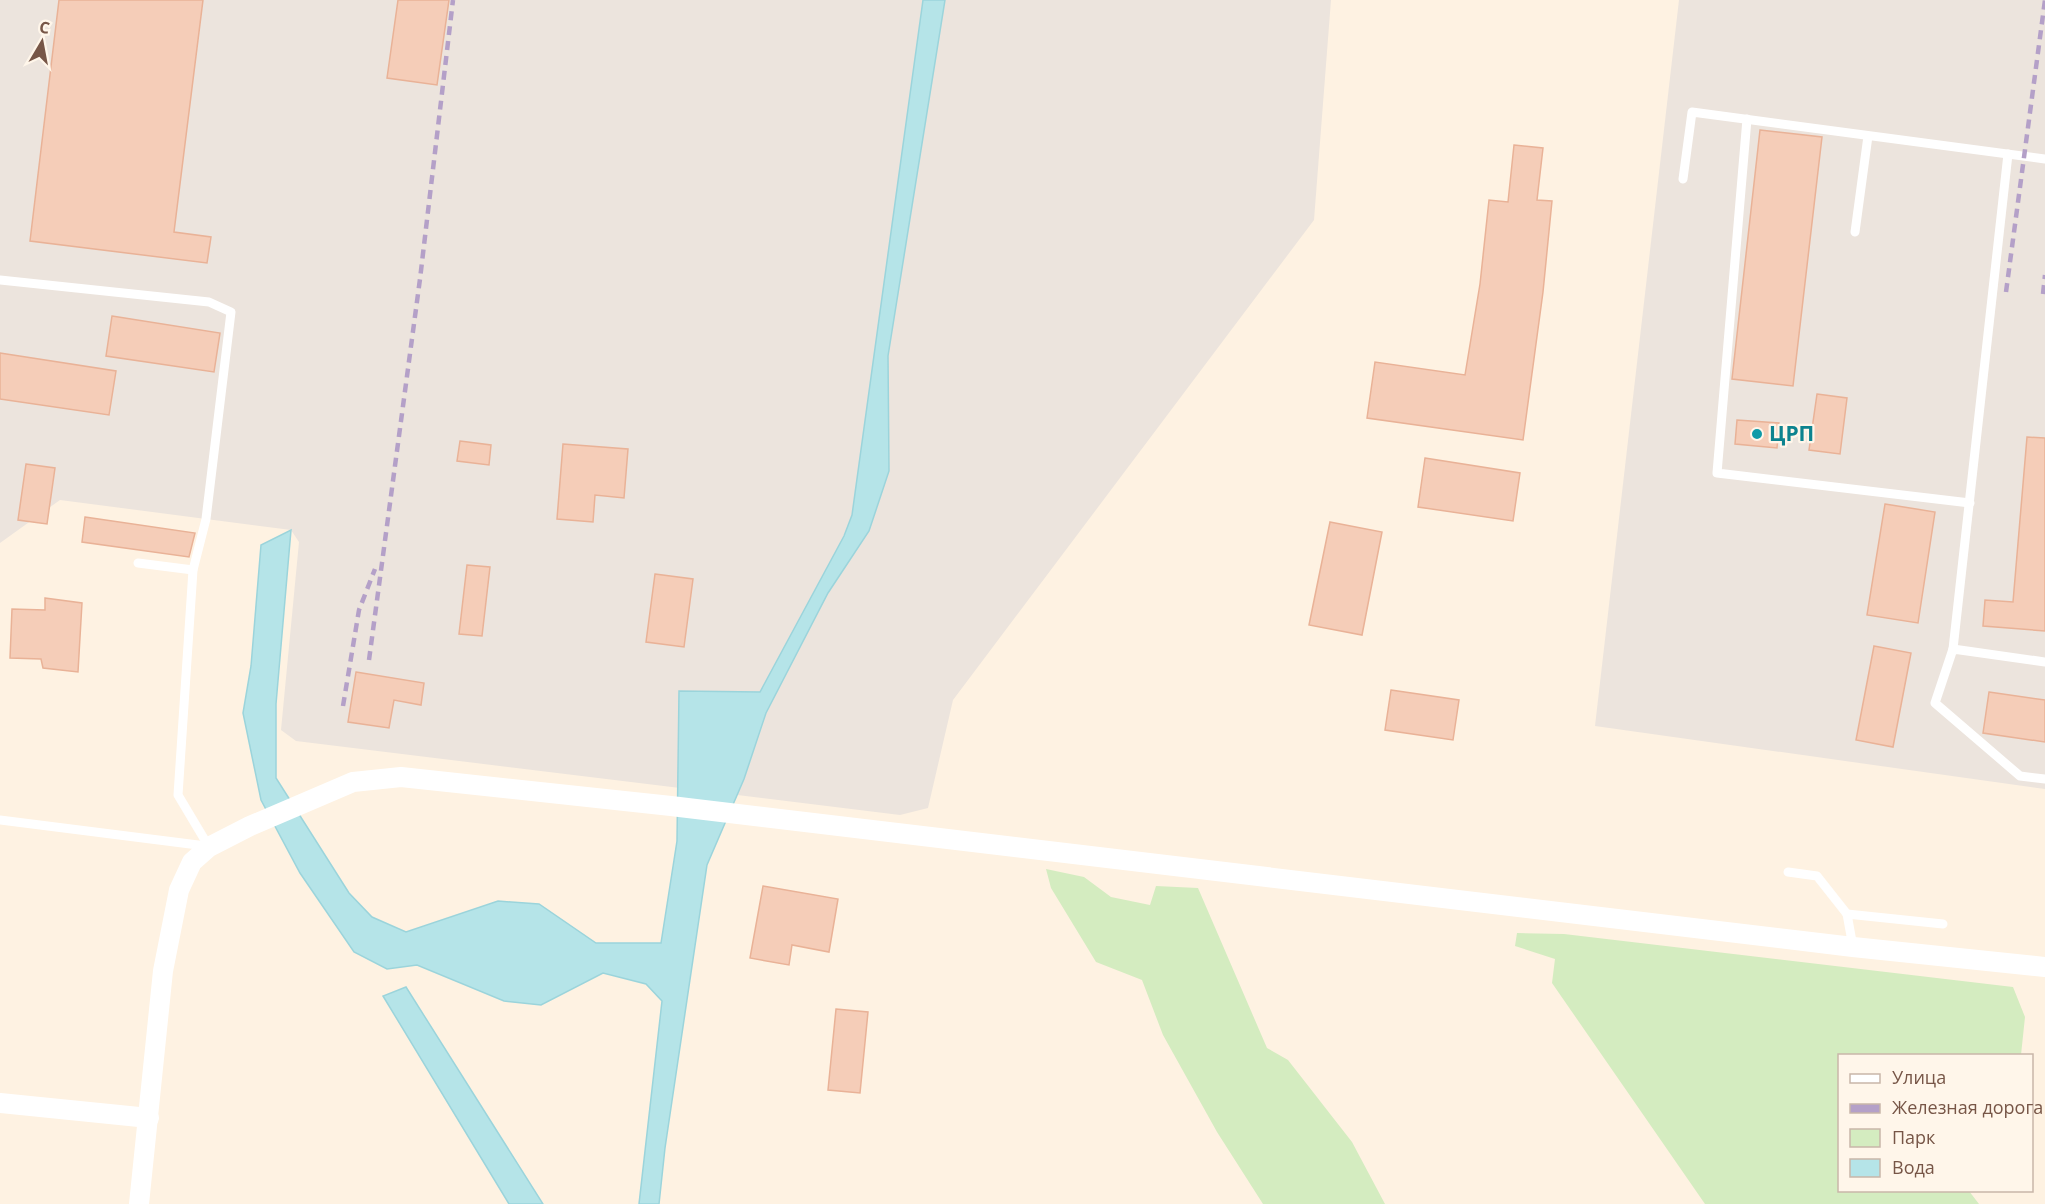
<svg xmlns="http://www.w3.org/2000/svg" width="2045" height="1204" font-family="'Open Sans',sans-serif">
	<style>
		.industrial { fill: #ece4dd }
		.green { fill: #d4ecc0 }
		.water { fill: #b5e4e8; stroke: #9bd4db; stroke-width: 1.5 }
		.building { fill: #f5cdb8; stroke: #e9b297; stroke-width: 1.5 }
		.lines { fill: none; stroke-linecap: round; stroke-linejoin: round }
		.lane { stroke: #fff; stroke-width: 9 }
		.street { stroke: #fff; stroke-width: 20 }
		.rail { stroke: #b4a0c8; stroke-width: 4.5; stroke-dasharray: 9 6; stroke-linecap: butt }
		.culture-dot { fill: #0f9aa8; stroke: #fff6ea; stroke-width: 2 }
		.labels { text-anchor: middle; stroke-width: 4.5; stroke-linejoin: round; paint-order: stroke }
		.culture-label { font-size: 21px; font-weight: bold; fill: #0d838f; stroke: #fff6ea; text-anchor: start }
	</style>
	<rect width="100%" height="100%" fill="#fef2e2"/>
	<!-- industrial -->
	<g class="industrial">
		<polygon points="0,0 1331,0 1314,220 953,700 928,808 900,815 296,741 281,730 299,542 291,530 60,500 0,543"/>
		<polygon points="1679,0 2045,0 2045,789 1595,726"/>
	</g>
	<!-- green -->
	<g class="green">
		<polygon points="1046,869 1084,877 1111,897 1150,905 1156,886 1198,888 1267,1048 1288,1060 1352,1142 1385,1204 1263,1204 1217,1132 1163,1035 1142,980 1096,962 1051,888"/>
		<polygon points="1517,933 1564,934 2013,987 2025,1017 2021,1055 1840,1056 1840,1190 1969,1191 1979,1204 1705,1204 1552,983 1555,959 1515,946"/>
	</g>
	<!-- water -->
	<g class="water">
		<polygon points="923,0 945,0 888,356 889,471 869,531 828,593 766,713 744,779 707,865 665,1148 659,1204 639,1204 662,1001 646,984 603,973 541,1005 504,1001 417,965 387,969 354,952 300,873 261,800 243,713 251,666 261,545 291,530 276,704 276,778 349,893 372,917 406,932 498,901 539,904 596,943 661,943 677,841 679,691 760,692 844,536 852,515"/>
		<polygon points="406,987 543,1204 509,1204 383,996"/>
	</g>
	<!-- building -->
	<g class="building">
		<polygon points="59,0 203,0 174,232 211,237 207,263 30,241"/>
		<polygon points="398,0 449,0 437,85 387,78"/>
		<polygon points="1760,130 1822,137 1793,386 1732,379"/>
		<polygon points="1514,145 1543,148 1537,200 1552,201 1543,292 1523,440 1367,418 1375,362 1465,375 1480,284 1489,200 1508,202"/>
		<polygon points="112,316 220,333 214,372 106,356"/>
		<polygon points="0,353 116,371 109,415 0,399"/>
		<polygon points="1817,394 1847,398 1840,454 1809,450"/>
		<polygon points="1737,420 1779,423 1777,448 1735,444"/>
		<polygon points="2027,437 2045,438 2045,631 1983,626 1985,600 2013,602"/>
		<polygon points="460,441 491,445 489,465 457,461"/>
		<polygon points="563,444 628,449 624,498 595,495 593,522 557,519"/>
		<polygon points="1425,458 1520,473 1513,521 1418,507"/>
		<polygon points="26,464 55,468 47,524 18,520"/>
		<polygon points="1885,504 1935,512 1918,623 1867,615"/>
		<polygon points="85,517 195,533 189,557 82,542"/>
		<polygon points="1330,522 1382,532 1362,635 1309,625"/>
		<polygon points="467,565 490,567 482,636 459,634"/>
		<polygon points="655,574 693,579 684,647 646,642"/>
		<polygon points="45,598 82,603 78,672 43,668 41,659 10,658 12,609 45,610"/>
		<polygon points="1874,646 1911,653 1893,747 1856,740"/>
		<polygon points="356,672 424,683 421,705 394,700 389,728 348,722"/>
		<polygon points="1391,690 1459,700 1453,740 1385,730"/>
		<polygon points="1989,692 2045,700 2045,742 1983,733"/>
		<polygon points="763,886 838,899 829,952 792,945 789,965 750,958"/>
		<polygon points="836,1009 868,1012 860,1093 828,1090"/>
	</g>
	<g class="lines">
		<!-- lane -->
		<g class="lane">
			<polyline points="1747,119 1717,473 1970,503"/>
			<polyline points="1683,179 1692,112 2045,159"/>
			<polyline points="1855,232 1868,136"/>
			<polyline points="0,280 209,302 231,312 206,519 193,570"/>
			<polyline points="138,563 193,570 178,795 209,847"/>
			<polyline points="1953,649 2008,154"/>
			<polyline points="2045,662 1953,649 1935,703 2020,776 2045,779"/>
			<polyline points="0,820 206,846"/>
			<polyline points="1788,872 1817,876 1847,914"/>
			<polyline points="1853,947 1847,914 1943,924"/>
		</g>
		<!-- street -->
		<g class="street">
			<polyline points="0,1103 149,1118"/>
			<polyline points="139,1204 163,971 179,890 192,862 209,847 250,826 353,782 401,777 671,806 1853,947 2045,967"/>
		</g>
		<!-- rail -->
		<g class="rail">
			<polyline points="2006,292 2045,0"/>
			<polyline points="2043,294 2045,275"/>
			<polyline points="369,660 420,279 453,0"/>
			<polyline points="343,706 359,610 375,569"/>
		</g>
	</g>
	<!-- markers -->
	<circle class="culture-dot" cx="1757" cy="434" r="6"/>
	<g class="labels">
		<!-- culture labels -->
		<g class="culture-label">
			<text x="1769" y="441">ЦРП</text>
		</g>
	</g>
	<!-- legend -->
	<rect x="1838" y="1054" width="195" height="138" fill="#fff6ea" stroke="#c9b6a9" stroke-width="1.5"/>
	<rect x="1850" y="1074" width="30" height="9" fill="#ffffff" stroke="#c9b6a9" stroke-width="1.5"/>
	<text x="1892" y="1084" font-size="18" fill="#775647">Улица</text>
	<rect x="1850" y="1104" width="30" height="9" fill="#b4a0c8" stroke="#c9b6a9" stroke-width="1.5"/>
	<text x="1892" y="1114" font-size="18" fill="#775647">Железная дорога</text>
	<rect x="1850" y="1129" width="30" height="18" fill="#d4ecc0" stroke="#c9b6a9" stroke-width="1.5"/>
	<text x="1892" y="1144" font-size="18" fill="#775647">Парк</text>
	<rect x="1850" y="1159" width="30" height="18" fill="#b5e4e8" stroke="#c9b6a9" stroke-width="1.5"/>
	<text x="1892" y="1174" font-size="18" fill="#775647">Вода</text>
	<!-- north arrow -->
	<g transform="translate(42 42) rotate(10)" stroke="#fff6ea" stroke-width="4.5" paint-order="stroke">
	<path d="M0-4.5L10 22L0 15L-10 22Z" fill="#775647"/>
	<text y="-9" font-size="16" font-weight="bold" text-anchor="middle" fill="#775647">С</text>
	</g>
</svg>
